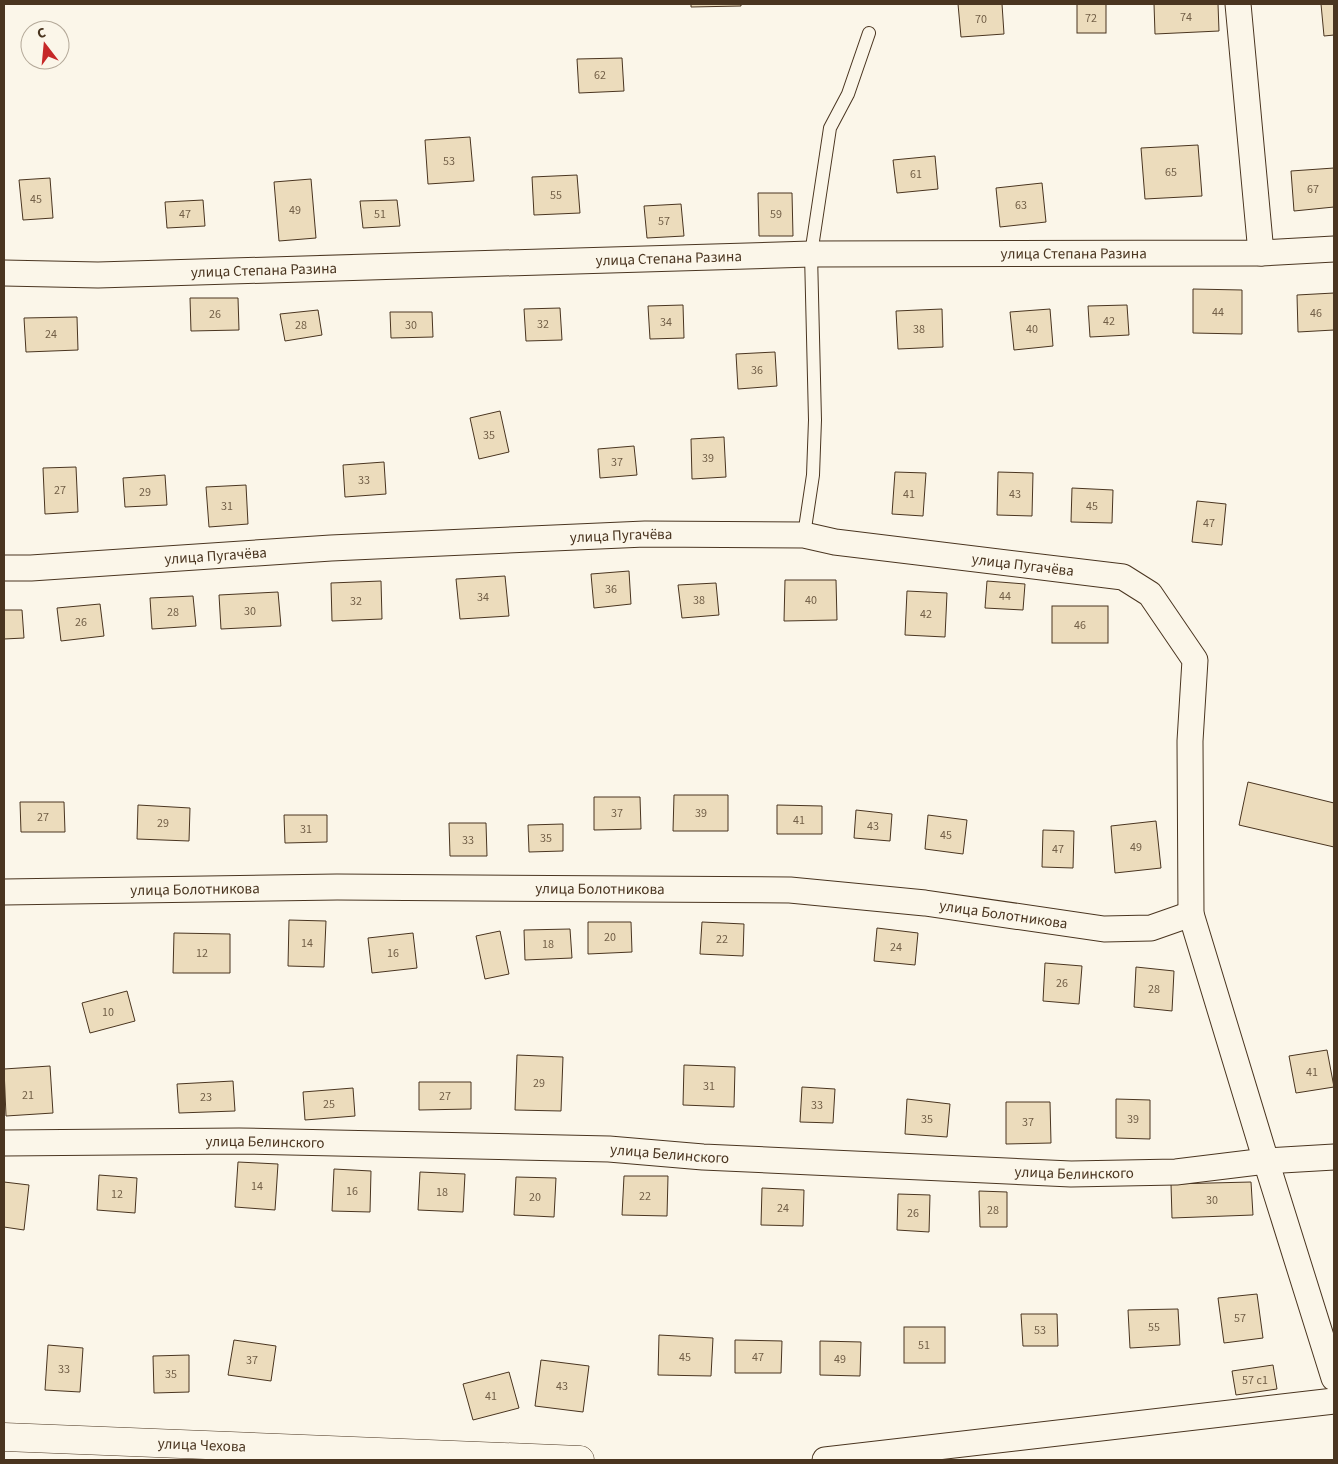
<svg xmlns="http://www.w3.org/2000/svg" width="1338" height="1464" font-family="'Source Sans 3',sans-serif">
	<style>
		.building { fill: #ecdcbc; stroke: #4a3520 }
		.lines { fill: none; stroke-linecap: round; stroke-linejoin: round }
		.service-casing { stroke: #4a3520; stroke-width: 14 }
		.minor-casing { stroke: #4a3520; stroke-width: 27 }
		.tertiary-casing { stroke: #4a3520; stroke-width: 29 }
		.service { stroke: #fbf6e9; stroke-width: 12 }
		.minor { stroke: #fbf6e9; stroke-width: 25 }
		.tertiary { stroke: #fbf6e9; stroke-width: 28 }
		.labels { text-anchor: middle; stroke-width: 4; stroke-linejoin: round; paint-order: stroke }
		.number-label { font-size: 12px; fill: #725f47 }
		.street-label { font-size: 15px; fill: #4a3520; stroke: #fbf6e9 }
	</style>
	<rect width="100%" height="100%" fill="#fbf6e9"/>
	<!-- building -->
	<g class="building">
		<polygon points="691,4 741,4 741,6 691,7"/>
		<polygon points="958,4 1002,4 1004,34 961,37"/>
		<rect x="1077" y="4" width="29" height="29"/>
		<polygon points="1154,4 1218,4 1219,31 1155,34"/>
		<polygon points="1321,4 1334,4 1334,35 1324,36"/>
		<polygon points="622,58 624,91 579,93 577,59"/>
		<polygon points="470,137 474,181 428,184 425,140"/>
		<polygon points="1198,145 1202,196 1145,199 1141,148"/>
		<polygon points="935,156 938,189 897,193 893,160"/>
		<polygon points="1334,168 1334,207 1294,211 1291,171"/>
		<polygon points="577,175 580,213 534,215 532,177"/>
		<polygon points="50,178 53,218 23,220 19,180"/>
		<polygon points="311,179 316,238 279,241 274,182"/>
		<polygon points="1042,183 1046,222 1000,227 996,188"/>
		<polygon points="758,193 792,193 793,236 759,236"/>
		<polygon points="203,200 205,226 167,228 165,202"/>
		<polygon points="397,200 400,226 363,228 360,201"/>
		<polygon points="681,204 684,236 647,238 644,206"/>
		<polygon points="1193,289 1242,290 1242,334 1193,333"/>
		<polygon points="1334,293 1334,330 1298,332 1297,295"/>
		<polygon points="190,298 238,298 239,330 191,331"/>
		<polygon points="683,305 684,338 650,339 648,306"/>
		<polygon points="1127,305 1129,335 1090,337 1088,306"/>
		<polygon points="560,308 562,340 526,341 524,309"/>
		<polygon points="942,309 943,347 898,349 896,311"/>
		<polygon points="1050,309 1053,346 1014,350 1010,312"/>
		<polygon points="318,310 322,335 285,341 280,314"/>
		<polygon points="390,312 432,312 433,337 391,338"/>
		<polygon points="77,317 78,350 26,352 24,318"/>
		<polygon points="775,352 777,386 738,389 736,354"/>
		<polygon points="500,411 509,452 479,459 470,418"/>
		<polygon points="724,437 726,477 692,479 691,439"/>
		<polygon points="634,446 637,475 600,478 598,449"/>
		<polygon points="384,462 386,494 345,497 343,465"/>
		<polygon points="76,467 78,512 45,514 43,468"/>
		<polygon points="895,472 926,473 923,516 892,514"/>
		<polygon points="998,472 1033,473 1032,516 997,515"/>
		<polygon points="165,475 167,505 125,507 123,478"/>
		<polygon points="246,485 248,524 209,527 206,487"/>
		<polygon points="1072,488 1113,490 1112,523 1071,522"/>
		<polygon points="1197,501 1226,504 1222,545 1192,542"/>
		<polygon points="629,571 631,604 594,608 591,574"/>
		<polygon points="505,576 509,616 460,619 456,579"/>
		<polygon points="785,580 836,580 837,620 784,621"/>
		<polygon points="381,581 382,619 332,621 331,583"/>
		<polygon points="987,581 1025,584 1023,610 985,608"/>
		<polygon points="716,583 719,615 682,618 678,585"/>
		<polygon points="907,591 947,593 945,637 905,635"/>
		<polygon points="278,592 281,626 221,629 219,595"/>
		<polygon points="193,596 196,626 152,629 150,598"/>
		<polygon points="100,604 104,636 61,641 57,608"/>
		<rect x="1052" y="606" width="56" height="37"/>
		<polygon points="4,610 22,610 24,638 4,639"/>
		<polygon points="1248,782 1334,803 1334,847 1239,825"/>
		<polygon points="674,795 728,795 728,831 673,831"/>
		<polygon points="594,797 640,797 641,829 594,830"/>
		<polygon points="20,802 64,802 65,832 21,832"/>
		<polygon points="138,805 190,808 189,841 137,839"/>
		<polygon points="777,805 822,806 822,834 777,834"/>
		<polygon points="856,810 892,814 890,841 854,838"/>
		<polygon points="284,815 327,815 327,842 285,843"/>
		<polygon points="928,815 967,820 963,854 925,849"/>
		<polygon points="1156,821 1161,868 1115,873 1111,826"/>
		<polygon points="449,823 486,823 487,856 450,856"/>
		<polygon points="563,824 563,851 529,852 528,825"/>
		<polygon points="1043,830 1074,831 1073,868 1042,867"/>
		<polygon points="289,920 326,921 324,967 288,966"/>
		<polygon points="588,922 631,922 632,952 588,954"/>
		<polygon points="702,922 744,924 743,956 700,954"/>
		<polygon points="877,928 918,933 915,965 874,961"/>
		<polygon points="570,929 572,958 525,960 524,930"/>
		<polygon points="500,931 509,974 485,979 476,936"/>
		<polygon points="174,933 230,934 230,973 173,973"/>
		<polygon points="413,933 417,968 372,973 368,938"/>
		<polygon points="1045,963 1082,966 1079,1004 1043,1001"/>
		<polygon points="1136,967 1174,971 1172,1011 1134,1007"/>
		<polygon points="127,991 135,1021 90,1033 82,1003"/>
		<polygon points="1327,1050 1334,1087 1296,1093 1289,1056"/>
		<polygon points="517,1055 563,1057 561,1111 515,1110"/>
		<polygon points="684,1065 735,1067 734,1107 683,1105"/>
		<polygon points="50,1066 53,1113 6,1116 4,1069"/>
		<polygon points="233,1081 235,1111 179,1113 177,1084"/>
		<polygon points="419,1082 471,1082 471,1109 419,1110"/>
		<polygon points="802,1087 835,1089 833,1123 800,1122"/>
		<polygon points="353,1088 355,1116 305,1120 303,1092"/>
		<polygon points="907,1099 950,1104 947,1137 905,1134"/>
		<polygon points="1116,1099 1150,1100 1150,1139 1116,1138"/>
		<polygon points="1006,1102 1050,1102 1051,1143 1006,1144"/>
		<polygon points="238,1162 278,1164 275,1210 235,1207"/>
		<polygon points="334,1169 371,1171 370,1212 332,1211"/>
		<polygon points="420,1172 465,1174 463,1212 418,1210"/>
		<polygon points="99,1175 137,1178 135,1213 97,1210"/>
		<polygon points="624,1176 668,1176 667,1216 622,1215"/>
		<polygon points="516,1177 556,1178 554,1217 514,1215"/>
		<polygon points="4,1182 29,1185 24,1230 4,1227"/>
		<polygon points="1251,1182 1253,1215 1172,1218 1171,1184"/>
		<polygon points="762,1188 804,1190 803,1226 761,1225"/>
		<polygon points="979,1191 1007,1192 1007,1227 980,1227"/>
		<polygon points="898,1194 930,1195 929,1232 897,1230"/>
		<polygon points="1257,1294 1263,1338 1224,1343 1218,1298"/>
		<polygon points="1178,1309 1180,1345 1130,1348 1128,1310"/>
		<polygon points="1021,1314 1057,1314 1058,1346 1023,1346"/>
		<rect x="904" y="1327" width="41" height="36"/>
		<polygon points="659,1335 713,1338 711,1376 658,1375"/>
		<polygon points="234,1340 276,1346 271,1381 228,1375"/>
		<polygon points="735,1340 782,1341 781,1373 735,1373"/>
		<polygon points="820,1341 861,1342 860,1376 820,1375"/>
		<polygon points="48,1345 83,1348 80,1392 45,1390"/>
		<polygon points="189,1355 189,1392 154,1393 153,1356"/>
		<polygon points="541,1360 589,1366 583,1412 535,1406"/>
		<polygon points="1273,1365 1277,1389 1236,1395 1232,1371"/>
		<polygon points="509,1372 519,1408 473,1420 463,1384"/>
	</g>
	<g class="lines">
		<!-- service casing -->
		<g class="service-casing">
			<polyline id="service" points="804,535 813,475 815,420 811,254 830,128 848,94 869,33"/>
		</g>
		<!-- minor casing -->
		<g class="minor-casing">
			<g id="minor">
				<polyline points="1238,4 1261,253"/>
				<path id="s1" d="M4 273 98 275 811 254 1261 253 1334 249"/>
				<path id="s2" d="M4 568H31L331 548 645 534 804 535 835 542 1123 577 1150 594 1195 660 1190 741 1191 914 1266 1161 1334 1378"/>
				<path id="s3" d="M4 892 337 887 790 890 925 903 1104 929 1151 928 1191 914"/>
				<path id="s4" d="M4 1143 239 1141 609 1149 703 1157 1071 1174 1176 1172 1266 1161 1334 1157"/>
				<polyline points="825,1460 1334,1401"/>
			</g>
		</g>
		<!-- tertiary casing -->
		<g class="tertiary-casing">
			<g id="tertiary">
				<path id="s5" d="M4 1437 580 1460"/>
			</g>
		</g>
		<!-- service -->
		<use href="#service" class="service"/>
		<!-- minor -->
		<use href="#minor" class="minor"/>
		<!-- tertiary -->
		<use href="#tertiary" class="tertiary"/>
	</g>
	<g class="labels">
		<!-- number labels -->
		<g class="number-label">
			<text x="1186" y="21">74</text>
			<text x="1091" y="22">72</text>
			<text x="981" y="23">70</text>
			<text x="600" y="79">62</text>
			<text x="449" y="165">53</text>
			<text x="1171" y="176">65</text>
			<text x="916" y="178">61</text>
			<text x="1313" y="193">67</text>
			<text x="556" y="199">55</text>
			<text x="36" y="203">45</text>
			<text x="1021" y="209">63</text>
			<text x="295" y="214">49</text>
			<text x="185" y="218">47</text>
			<text x="380" y="218">51</text>
			<text x="776" y="218">59</text>
			<text x="664" y="225">57</text>
			<text x="1218" y="316">44</text>
			<text x="1316" y="317">46</text>
			<text x="215" y="318">26</text>
			<text x="1109" y="325">42</text>
			<text x="666" y="326">34</text>
			<text x="543" y="328">32</text>
			<text x="301" y="329">28</text>
			<text x="411" y="329">30</text>
			<text x="919" y="333">38</text>
			<text x="1032" y="333">40</text>
			<text x="51" y="338">24</text>
			<text x="757" y="374">36</text>
			<text x="489" y="439">35</text>
			<text x="708" y="462">39</text>
			<text x="617" y="466">37</text>
			<text x="364" y="484">33</text>
			<text x="60" y="494">27</text>
			<text x="145" y="496">29</text>
			<text x="909" y="498">41</text>
			<text x="1015" y="498">43</text>
			<text x="227" y="510">31</text>
			<text x="1092" y="510">45</text>
			<text x="1209" y="527">47</text>
			<text x="611" y="593">36</text>
			<text x="1005" y="600">44</text>
			<text x="483" y="601">34</text>
			<text x="699" y="604">38</text>
			<text x="811" y="604">40</text>
			<text x="356" y="605">32</text>
			<text x="250" y="615">30</text>
			<text x="173" y="616">28</text>
			<text x="926" y="618">42</text>
			<text x="81" y="626">26</text>
			<text x="1080" y="629">46</text>
			<text x="617" y="817">37</text>
			<text x="701" y="817">39</text>
			<text x="43" y="821">27</text>
			<text x="799" y="824">41</text>
			<text x="163" y="827">29</text>
			<text x="873" y="830">43</text>
			<text x="306" y="833">31</text>
			<text x="946" y="839">45</text>
			<text x="546" y="842">35</text>
			<text x="468" y="844">33</text>
			<text x="1136" y="851">49</text>
			<text x="1058" y="853">47</text>
			<text x="610" y="941">20</text>
			<text x="722" y="943">22</text>
			<text x="307" y="947">14</text>
			<text x="548" y="948">18</text>
			<text x="896" y="951">24</text>
			<text x="202" y="957">12</text>
			<text x="393" y="957">16</text>
			<text x="1062" y="987">26</text>
			<text x="1154" y="993">28</text>
			<text x="108" y="1016">10</text>
			<text x="1312" y="1076">41</text>
			<text x="539" y="1087">29</text>
			<text x="709" y="1090">31</text>
			<text x="28" y="1099">21</text>
			<text x="445" y="1100">27</text>
			<text x="206" y="1101">23</text>
			<text x="329" y="1108">25</text>
			<text x="817" y="1109">33</text>
			<text x="927" y="1123">35</text>
			<text x="1133" y="1123">39</text>
			<text x="1028" y="1126">37</text>
			<text x="257" y="1190">14</text>
			<text x="352" y="1195">16</text>
			<text x="442" y="1196">18</text>
			<text x="117" y="1198">12</text>
			<text x="645" y="1200">22</text>
			<text x="535" y="1201">20</text>
			<text x="1212" y="1204">30</text>
			<text x="783" y="1212">24</text>
			<text x="993" y="1214">28</text>
			<text x="913" y="1217">26</text>
			<text x="1240" y="1322">57</text>
			<text x="1154" y="1331">55</text>
			<text x="1040" y="1334">53</text>
			<text x="924" y="1349">51</text>
			<text x="685" y="1361">45</text>
			<text x="758" y="1361">47</text>
			<text x="840" y="1363">49</text>
			<text x="252" y="1364">37</text>
			<text x="64" y="1373">33</text>
			<text x="171" y="1378">35</text>
			<text x="1255" y="1384">57 с1</text>
			<text x="562" y="1390">43</text>
			<text x="491" y="1400">41</text>
		</g>
		<!-- street labels -->
		<g class="street-label">
			<text dy="5" stroke="none"><textPath href="#s1" startOffset="1070">улица Степана Разина</textPath></text>
			<text dy="5" stroke="none"><textPath href="#s1" startOffset="665">улица Степана Разина</textPath></text>
			<text dy="5" stroke="none"><textPath href="#s1" startOffset="260">улица Степана Разина</textPath></text>
			<text dy="5" stroke="none"><textPath href="#s2" startOffset="618">улица Пугачёва</textPath></text>
			<text dy="5" stroke="none"><textPath href="#s2" startOffset="212">улица Пугачёва</textPath></text>
			<text dy="5" stroke="none"><textPath href="#s2" startOffset="1022">улица Пугачёва</textPath></text>
			<text dy="5" stroke="none"><textPath href="#s3" startOffset="191">улица Болотникова</textPath></text>
			<text dy="5" stroke="none"><textPath href="#s3" startOffset="596">улица Болотникова</textPath></text>
			<text dy="5" stroke="none"><textPath href="#s3" startOffset="1001">улица Болотникова</textPath></text>
			<text dy="5" stroke="none"><textPath href="#s4" startOffset="261">улица Белинского</textPath></text>
			<text dy="5" stroke="none"><textPath href="#s4" startOffset="666">улица Белинского</textPath></text>
			<text dy="5" stroke="none"><textPath href="#s4" startOffset="1071">улица Белинского</textPath></text>
			<text dy="5" stroke="none"><textPath href="#s5" startOffset="198">улица Чехова</textPath></text>
		</g>
	</g>
	<!-- border -->
	<rect width="1338" height="1464" fill="none" stroke="#4a3520" stroke-width="10"/>
	<!-- north arrow -->
	<g transform="translate(45 45) rotate(344)"><circle r="24" fill="#fbf6e9" stroke="#b4a999"/>
	<path d="M0-4L9 19L0 12L-9 19Z" fill="#c62828"/>
	<text y="-8" font-size="14" font-weight="bold" text-anchor="middle" fill="#4a3520">С</text>
	</g>
</svg>
